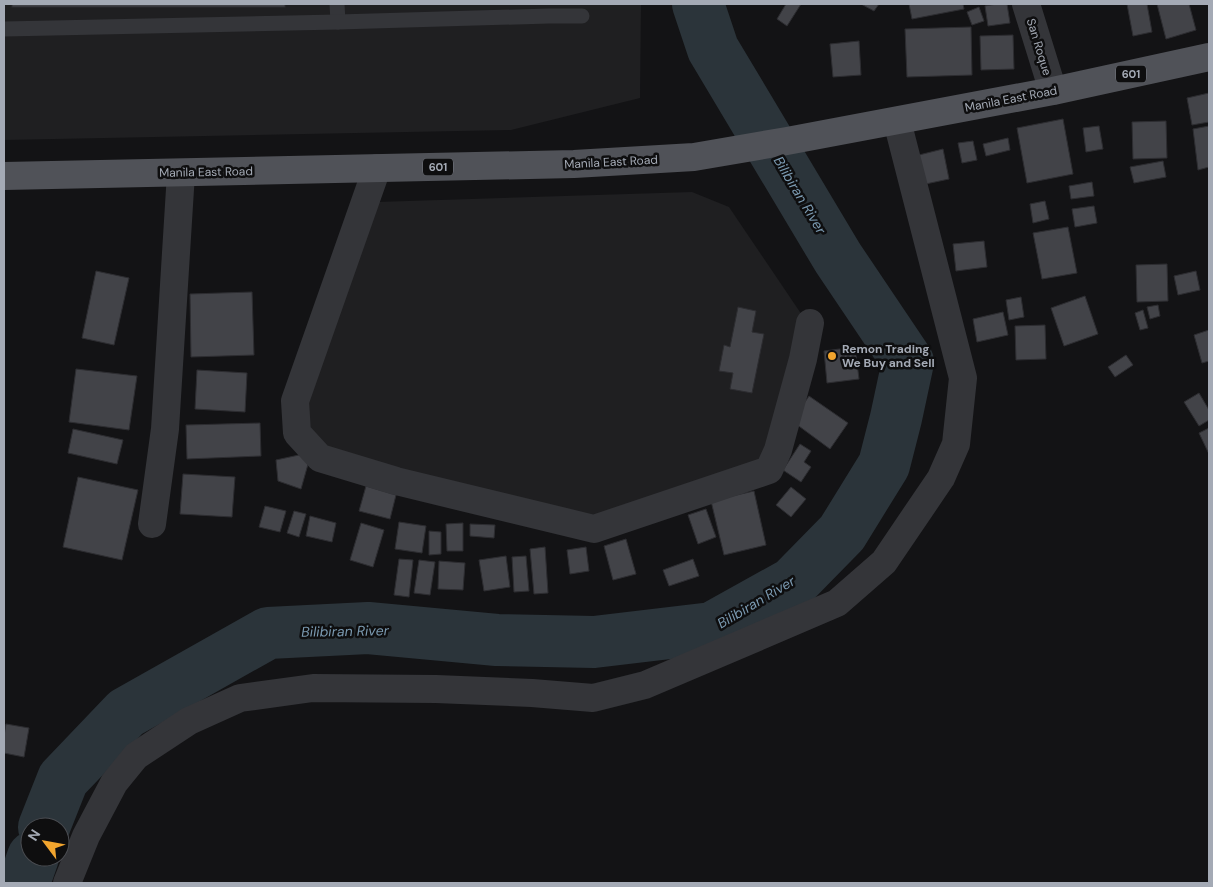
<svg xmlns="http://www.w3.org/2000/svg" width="1213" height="887" font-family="'DM Sans',sans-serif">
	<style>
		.built { fill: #1f1f21 }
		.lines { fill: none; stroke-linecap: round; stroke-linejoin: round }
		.river { stroke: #2b343a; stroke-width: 52 }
		.building { fill: #424348; stroke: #2d2d31 }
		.service { stroke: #343539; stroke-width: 15 }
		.minor { stroke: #343539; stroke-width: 28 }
		.primary { stroke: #505258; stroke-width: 28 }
		.poi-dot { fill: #f2a52e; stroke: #0e0e0f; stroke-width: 2 }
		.labels { text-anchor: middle; stroke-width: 5; stroke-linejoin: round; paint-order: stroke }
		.shield { fill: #0e0e0f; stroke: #777b83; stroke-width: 1 }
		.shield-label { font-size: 11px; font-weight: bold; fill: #a4aab5 }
		.street-label { font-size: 12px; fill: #a4aab5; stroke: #0e0e0f }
		.poi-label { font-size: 12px; font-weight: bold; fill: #a4aab5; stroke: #0e0e0f; text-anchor: start }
		.water-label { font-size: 14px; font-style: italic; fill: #7b9ab1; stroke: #0e0e0f }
	</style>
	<rect width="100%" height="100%" fill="#131315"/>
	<!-- built -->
	<g class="built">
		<polygon points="4,4 641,4 640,98 511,130 4,140"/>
		<polygon points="692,192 729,207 804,318 764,459 596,518 329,451 307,431 306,398 377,202"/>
	</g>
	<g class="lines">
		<!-- river -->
		<g class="river">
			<polyline points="44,827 63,779 126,713 268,633 368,628 497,640 594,642 712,628 793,583 842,533 884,465 896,418 908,362 838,258 713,49 698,4"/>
			<polyline points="24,883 33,857"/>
		</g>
	</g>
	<!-- building -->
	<g class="building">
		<rect x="12" y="4" width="273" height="3"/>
		<polygon points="786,4 801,4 787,26 777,19"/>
		<polygon points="861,4 879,4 874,11"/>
		<polygon points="909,4 963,4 964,9 912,19"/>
		<polygon points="997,4 1007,4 1010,23 988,26 985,6"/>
		<polygon points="1127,4 1147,4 1152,32 1133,36"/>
		<polygon points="1157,4 1189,4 1196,30 1166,39"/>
		<polygon points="979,7 984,21 972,25 967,12"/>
		<polygon points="971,27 972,75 907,77 905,29"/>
		<polygon points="1013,35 1014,69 981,70 980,36"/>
		<polygon points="859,41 861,75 833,77 830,44"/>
		<polygon points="1209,93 1209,122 1192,125 1187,98"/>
		<polygon points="1063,119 1073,174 1027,183 1017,128"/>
		<polygon points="1166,121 1167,158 1133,159 1132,122"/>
		<polygon points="1099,126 1103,149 1086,152 1083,128"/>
		<polygon points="1209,126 1209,167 1198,170 1193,129"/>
		<polygon points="1008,138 1010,150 986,156 983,144"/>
		<polygon points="973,141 977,160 962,163 958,143"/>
		<polygon points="943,149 949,179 921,185 915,156"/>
		<polygon points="1163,161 1166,177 1134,183 1130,167"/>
		<polygon points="1092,182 1094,196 1071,199 1069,186"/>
		<polygon points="1045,201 1049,219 1033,223 1030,204"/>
		<polygon points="1094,206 1097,223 1075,227 1072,209"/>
		<polygon points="1068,227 1077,273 1042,279 1033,233"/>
		<polygon points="984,241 987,267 956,271 953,244"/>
		<polygon points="1167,264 1168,301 1137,302 1136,265"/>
		<polygon points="96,271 129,278 114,345 82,338"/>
		<polygon points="1196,271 1200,290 1178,295 1174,276"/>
		<polygon points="252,292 254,355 191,357 190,294"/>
		<polygon points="1085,296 1098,334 1064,346 1051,308"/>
		<polygon points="1021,297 1024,317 1009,320 1006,300"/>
		<polygon points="1158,305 1160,316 1150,319 1147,307"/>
		<polygon points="738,307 756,311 752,332 764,334 752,393 730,389 733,373 719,371 724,345 730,347"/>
		<polygon points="1143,310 1148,328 1140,330 1135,313"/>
		<polygon points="1003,312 1008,335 977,342 973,319"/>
		<polygon points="1045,325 1046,359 1016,360 1015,326"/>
		<polygon points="1209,330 1209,361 1202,363 1194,335"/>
		<polygon points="855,347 859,379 827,383 824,351"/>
		<polygon points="1126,355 1133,365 1115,377 1108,367"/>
		<polygon points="76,369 137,376 129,430 69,422"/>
		<polygon points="197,370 247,373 245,412 195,409"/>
		<polygon points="1199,393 1209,410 1209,420 1199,426 1184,402"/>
		<polygon points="809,396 848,423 830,449 792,421"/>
		<polygon points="260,423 261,456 187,459 186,425"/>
		<polygon points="1209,428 1209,454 1199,433"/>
		<polygon points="73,429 123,440 117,464 68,453"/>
		<polygon points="800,444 811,451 804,462 811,467 801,482 783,470"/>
		<polygon points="299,455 310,457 301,489 278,481 276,460"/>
		<polygon points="183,474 235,477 232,517 180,514"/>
		<polygon points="78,477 138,490 122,560 63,547"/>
		<polygon points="366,486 396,495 390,519 359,511"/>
		<polygon points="791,487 806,499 791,517 776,505"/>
		<polygon points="754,491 766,545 724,555 711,501"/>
		<polygon points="265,506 286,511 280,532 259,527"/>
		<polygon points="706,509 716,537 698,544 688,515"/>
		<polygon points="294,511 306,514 299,537 287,533"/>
		<polygon points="310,516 336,523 332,542 306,536"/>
		<polygon points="399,522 426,526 422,553 395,549"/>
		<polygon points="361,523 384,530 373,567 350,560"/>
		<polygon points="463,523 463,551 447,551 446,524"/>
		<polygon points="470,524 495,525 494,538 470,536"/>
		<polygon points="429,531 441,532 441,554 429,555"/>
		<polygon points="626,539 636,574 613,580 604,546"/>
		<polygon points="545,547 548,593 534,594 530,549"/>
		<polygon points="586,547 589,571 570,574 567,550"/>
		<polygon points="506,556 510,587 484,591 479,560"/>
		<polygon points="526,556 529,591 514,592 512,557"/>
		<polygon points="399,559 413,560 409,597 394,595"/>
		<polygon points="693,559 699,576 669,586 663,570"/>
		<polygon points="419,560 435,562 430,595 414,593"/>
		<polygon points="439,561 465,563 463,590 438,589"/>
		<polygon points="6,724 29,728 24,757 4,753 4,736"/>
	</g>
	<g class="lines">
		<!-- service -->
		<g class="service">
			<polyline points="337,4 338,22"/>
			<polyline points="4,29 338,22 549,16 582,16"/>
		</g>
		<!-- minor -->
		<g class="minor">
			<polyline points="1026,4 1053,91"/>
			<polyline points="377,168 295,401 297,433 320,458 396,481 594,529 769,470 778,450 803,359 810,323"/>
			<polyline points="152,524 165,429 181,173"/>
			<polyline points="67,883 86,836 114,783 136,756 189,721 240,698 313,688 436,689 532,693 593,698 645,685 837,603 884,562 941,478 956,444 963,378 897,121"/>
		</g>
		<!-- primary -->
		<polyline class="primary" points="4,176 574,164 694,157 787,141 1053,91 1209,57"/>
	</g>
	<!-- markers -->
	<circle class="poi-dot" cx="832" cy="356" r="5"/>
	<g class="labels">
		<!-- shield labels -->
		<g class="shield">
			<rect x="1116" y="65.5" width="30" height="17" rx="4"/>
			<rect x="423" y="158.5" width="30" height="17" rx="4"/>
		</g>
		<g class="shield-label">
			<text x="1131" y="78">601</text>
			<text x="438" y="171">601</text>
		</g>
		<!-- street labels -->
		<g class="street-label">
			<text transform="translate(1039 47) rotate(73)" y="4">San Roque</text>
			<text transform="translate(1011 99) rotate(-11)" y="4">Manila East Road</text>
			<text transform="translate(611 162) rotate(-3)" y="4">Manila East Road</text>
			<text transform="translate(206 172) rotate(-1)" y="4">Manila East Road</text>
		</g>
		<!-- poi labels -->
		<g class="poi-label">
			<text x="842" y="353">Remon Trading<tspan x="842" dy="14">We Buy and Sell</tspan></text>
		</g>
		<!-- water labels -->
		<g class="water-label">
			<text transform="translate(800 195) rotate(59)" y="5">Bilibiran River</text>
			<text transform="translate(756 602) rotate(-31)" y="5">Bilibiran River</text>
			<text transform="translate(345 631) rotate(-1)" y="5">Bilibiran River</text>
		</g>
	</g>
	<!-- border -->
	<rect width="1213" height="887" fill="none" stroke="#a4aab5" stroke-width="10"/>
	<!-- north arrow -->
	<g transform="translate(45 842) rotate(302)"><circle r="24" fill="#0e0e0f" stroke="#4a4c51"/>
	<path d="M0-4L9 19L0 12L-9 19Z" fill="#f2a52e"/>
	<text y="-8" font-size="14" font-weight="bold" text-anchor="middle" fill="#a4aab5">N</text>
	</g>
</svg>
